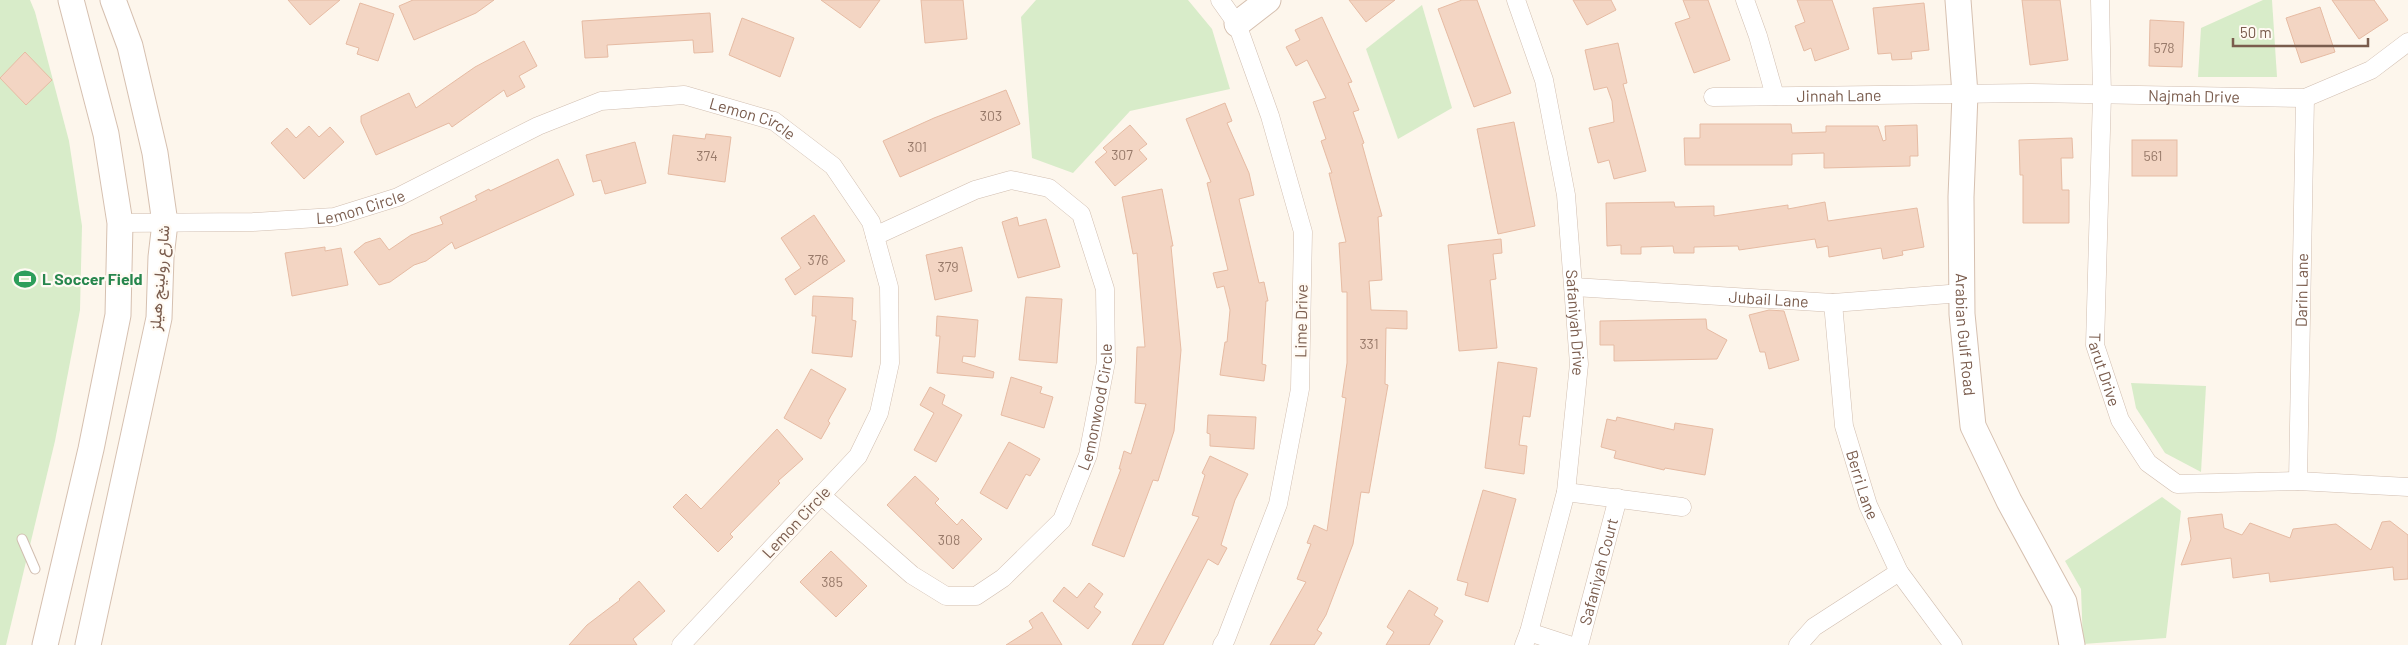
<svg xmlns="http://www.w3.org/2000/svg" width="2408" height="645" font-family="Barlow,Vazirmatn,sans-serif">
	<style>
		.green { fill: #d8ecc9 }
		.building { fill: #f3d5c3; stroke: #e6bba3 }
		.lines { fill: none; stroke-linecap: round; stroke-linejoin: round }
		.lane-casing { stroke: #d1beb0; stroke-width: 11 }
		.street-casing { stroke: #d1beb0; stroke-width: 19 }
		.secondary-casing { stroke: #d6c0b0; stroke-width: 27 }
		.lane { stroke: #fff; stroke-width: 9 }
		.street { stroke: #fff; stroke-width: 18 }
		.secondary { stroke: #fff; stroke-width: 25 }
		.labels { text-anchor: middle; stroke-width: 4.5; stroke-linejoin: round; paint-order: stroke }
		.number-label { font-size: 14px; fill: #987a6a }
		.street-label { font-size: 16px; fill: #7a5c4d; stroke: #fffaf3 }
		.leisure-label { font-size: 16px; font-weight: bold; fill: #27864d; stroke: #fffaf3; text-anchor: start }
	</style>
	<rect width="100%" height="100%" fill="#fdf6ec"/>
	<!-- green -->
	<g class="green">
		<polygon points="0,0 30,0 35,12 69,141 82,226 80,310 55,441 6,645 0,645"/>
		<polygon points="1036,0 1188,0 1212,29 1230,89 1130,111 1073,173 1032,158 1021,17"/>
		<polygon points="2263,0 2272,0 2277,77 2198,77 2201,28"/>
		<polygon points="1422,5 1452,108 1398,139 1366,49"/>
		<polygon points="2131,383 2206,386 2201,472 2165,453 2136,408"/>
		<polygon points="2162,497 2181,511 2166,638 2083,644 2081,589 2065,561"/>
	</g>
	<!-- building -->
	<g class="building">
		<polygon points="288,0 340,0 310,25"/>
		<polygon points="413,0 494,0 476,13 414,40 399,6"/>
		<polygon points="821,0 880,0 860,28"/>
		<polygon points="921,0 963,0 967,39 925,43"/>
		<polygon points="1349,0 1395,0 1366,22"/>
		<polygon points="1462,0 1477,0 1511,93 1474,107 1438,9"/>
		<polygon points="1573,0 1611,0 1616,10 1587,25"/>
		<polygon points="1683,0 1708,0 1730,60 1694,73 1675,23 1690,18"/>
		<polygon points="1797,0 1832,0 1849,49 1815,61 1811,48 1804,51 1795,26 1805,22"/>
		<polygon points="2022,0 2060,0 2068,60 2030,65"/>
		<polygon points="2332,0 2374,0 2388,20 2359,39"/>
		<polygon points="360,3 394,14 378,61 357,54 359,48 346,44"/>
		<polygon points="1924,3 1929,50 1911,52 1912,59 1892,60 1891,53 1878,54 1873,8"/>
		<polygon points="2320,7 2335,52 2301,63 2286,18"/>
		<polygon points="710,13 713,52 694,53 693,40 607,45 608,57 585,58 582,21"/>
		<polygon points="1322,17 1352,82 1348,83 1359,110 1353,112 1364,143 1362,144 1382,216 1378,217 1382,280 1369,281 1371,310 1407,311 1407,329 1386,328 1385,384 1388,385 1369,493 1361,492 1353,544 1326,615 1317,630 1322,633 1314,645 1270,645 1306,582 1297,579 1311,544 1307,543 1314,525 1327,531 1346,398 1342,397 1347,363 1347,292 1342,292 1339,243 1346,242 1329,173 1332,173 1321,141 1326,139 1313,102 1326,98 1307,60 1296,66 1286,47 1300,40 1295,30"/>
		<polygon points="742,18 794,38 780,77 729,55"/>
		<polygon points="2150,20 2184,22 2182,67 2149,66"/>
		<polygon points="524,41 537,66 519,76 525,87 507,97 504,90 452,127 449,123 376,155 361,122 361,116 409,93 416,108 475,67"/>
		<polygon points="1618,43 1627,83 1623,84 1646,171 1614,179 1609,160 1598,163 1589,128 1614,122 1612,101 1607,87 1594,90 1585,50"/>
		<polygon points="25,52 52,80 26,105 0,78"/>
		<polygon points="1006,90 1020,124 900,177 883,141 934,118"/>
		<polygon points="1225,103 1232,121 1227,123 1249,173 1254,195 1239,199 1259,283 1264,282 1268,301 1266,301 1262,364 1266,365 1264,381 1220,375 1225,342 1227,342 1230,310 1224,286 1217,288 1213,273 1228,270 1207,183 1211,182 1186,119"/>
		<polygon points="1514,122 1535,226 1498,234 1477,129"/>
		<polygon points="1700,124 1791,124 1792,133 1826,132 1826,126 1878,126 1883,141 1886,140 1885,126 1917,125 1918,156 1910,156 1910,166 1824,168 1824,153 1792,154 1792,165 1685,165 1684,138 1700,138"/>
		<polygon points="1130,125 1147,144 1139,150 1147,159 1115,186 1095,162 1107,152 1103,148"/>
		<polygon points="309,126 319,137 330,127 344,142 304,179 271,143 287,128 296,138"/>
		<polygon points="706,134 731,137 725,182 668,174 673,135 705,139"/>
		<polygon points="2072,138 2073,158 2061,158 2062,190 2069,190 2069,223 2023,223 2023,175 2020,175 2019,140"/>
		<rect x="2132" y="140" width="45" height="36"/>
		<polygon points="635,142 646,183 605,194 601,180 593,182 586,155"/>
		<polygon points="558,159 574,195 455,249 452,242 426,261 414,265 390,282 379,285 354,252 365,243 380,238 389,250 411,235 443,224 440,217 477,200 475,196 489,189 490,191"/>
		<polygon points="1162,189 1173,246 1171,246 1181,350 1174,431 1158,481 1153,480 1124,557 1092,545 1121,469 1119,469 1124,451 1131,454 1146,404 1135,403 1137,347 1145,347 1137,253 1133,254 1122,197"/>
		<polygon points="1674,202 1675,207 1714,206 1714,216 1788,205 1788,209 1825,202 1828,221 1917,208 1924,247 1902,251 1903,255 1883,259 1881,248 1829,257 1828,246 1817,248 1815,239 1739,250 1738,246 1694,247 1694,253 1674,253 1673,246 1641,247 1641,254 1621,254 1621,245 1607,246 1606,203"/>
		<polygon points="814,215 845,261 795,295 785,279 801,268 781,238"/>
		<polygon points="1017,217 1019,226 1046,219 1060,267 1018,278 1002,222"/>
		<polygon points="1501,239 1502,253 1493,254 1496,279 1490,280 1497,348 1459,351 1448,245"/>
		<polygon points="325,247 325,251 341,248 348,285 292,296 285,253"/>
		<polygon points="962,247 972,291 935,300 926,255"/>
		<polygon points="813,296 853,298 852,320 856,321 852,357 812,353 816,316 812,316"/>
		<polygon points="1026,297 1062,299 1057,363 1019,360"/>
		<polygon points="1769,310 1784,311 1799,360 1769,369 1765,352 1760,352 1749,315"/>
		<polygon points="937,316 978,320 975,357 963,356 962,362 994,372 993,378 937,373 940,336 936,336"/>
		<polygon points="1706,319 1707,329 1727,340 1717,359 1614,361 1614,345 1600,345 1600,321"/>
		<polygon points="1498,362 1537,368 1530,417 1523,416 1519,445 1527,446 1524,474 1485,468"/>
		<polygon points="811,369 846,389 828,421 830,423 821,439 784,418"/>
		<polygon points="1011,377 1042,387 1040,393 1053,397 1044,428 1001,415"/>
		<polygon points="930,387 945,395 942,404 962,415 936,462 914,450 934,413 920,405"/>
		<polygon points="1208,415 1256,417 1254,449 1210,446 1210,434 1207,433"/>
		<polygon points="1617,417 1674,430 1675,423 1713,429 1705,475 1665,468 1664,470 1614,458 1616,451 1601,447 1607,419 1616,421"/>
		<polygon points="777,429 803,459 778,481 780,483 730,534 733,537 718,552 673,507 686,494 701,509"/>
		<polygon points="1009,442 1040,459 1030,476 1026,474 1007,509 980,493"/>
		<polygon points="1210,456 1248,474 1235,500 1221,545 1227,548 1218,565 1208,559 1163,645 1132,645 1199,517 1192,515 1205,475 1202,473"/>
		<polygon points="915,476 939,499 935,503 957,525 962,519 982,539 953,569 887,505"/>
		<polygon points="1483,490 1516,499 1488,602 1465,595 1468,583 1457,580"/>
		<polygon points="2222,514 2224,528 2242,535 2250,523 2290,538 2293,529 2336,524 2371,550 2382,522 2390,521 2408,535 2408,579 2394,580 2393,567 2270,582 2269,573 2233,578 2231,558 2181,565 2191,539 2188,518"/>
		<polygon points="831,551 867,586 836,617 800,582"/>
		<polygon points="639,581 665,611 633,639 637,645 569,645 587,625 620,600 619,599"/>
		<polygon points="1089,583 1103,594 1094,607 1101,612 1088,629 1053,601 1064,587 1077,598"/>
		<polygon points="1409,590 1438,608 1434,615 1443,621 1429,645 1386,645 1394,632 1387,627"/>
		<polygon points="1042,612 1062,645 1006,645 1033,628 1029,621"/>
	</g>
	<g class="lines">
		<!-- lane casing -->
		<g class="lane-casing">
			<polyline id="lane" points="22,539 35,569"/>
		</g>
		<!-- street casing -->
		<g class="street-casing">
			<g id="street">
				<polyline points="1220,0 1237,24 1270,116 1303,232 1300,389 1278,504 1226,639 1222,645"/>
				<path id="s1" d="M1516 0 1544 80 1566 195 1579 364 1566 492 1529 632 1524 645"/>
				<polyline points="1745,0 1758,36 1775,96"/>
				<path id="s2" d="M2100 0 2102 95 2095 345 2120 420 2148 463 2177 484 2298 481 2408 487"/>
				<path id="s3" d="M1713 97 2030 93 2305 98 2371 70 2408 42"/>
				<path id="s4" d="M120 223 253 222 334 217 398 197 538 126 601 101 684 95 774 121 833 166 871 222 889 287 890 363 879 413 858 456 681 645"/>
				<path id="s5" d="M1574 287 1833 303 1962 293"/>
				<path id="s6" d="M1833 303 1844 426 1868 505 1899 572 1953 645"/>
				<path id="s7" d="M2298 481 2305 98"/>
				<polyline points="1566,492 1682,507"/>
				<path id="s8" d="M821 495 912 575 946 596H976L1003 578 1062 520 1088 455 1106 362 1105 289 1081 214 1049 188 1011 180 975 190 875 236"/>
				<polyline points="1529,632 1569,645"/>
				<path id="s9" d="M1579 645 1618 498"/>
				<polyline points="1798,645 1814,627 1899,572"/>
			</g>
		</g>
		<!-- secondary casing -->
		<g class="secondary-casing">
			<g id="secondary">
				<path id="s10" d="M1958 0 1965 94 1961 197 1962 314 1973 426 2009 501 2064 602 2072 645"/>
				<polyline points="1237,24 1268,0"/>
				<polyline points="45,645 91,449 118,315 120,223 106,134 71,0"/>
				<polyline points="88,645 159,318 161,257 165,223 155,153 130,46 113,0"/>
			</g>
		</g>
		<!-- lane -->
		<use href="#lane" class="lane"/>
		<!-- street -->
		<use href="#street" class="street"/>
		<!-- secondary -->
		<use href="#secondary" class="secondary"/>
	</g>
	<!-- icons -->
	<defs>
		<g id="stadium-bare" transform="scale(1.725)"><path d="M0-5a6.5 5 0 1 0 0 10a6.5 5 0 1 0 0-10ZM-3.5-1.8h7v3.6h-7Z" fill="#2e9e5b" stroke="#fffaf3" stroke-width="2.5" paint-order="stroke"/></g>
	</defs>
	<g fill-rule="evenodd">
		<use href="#stadium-bare" x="25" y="279"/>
	</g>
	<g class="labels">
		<!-- number labels -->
		<g class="number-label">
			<text x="2164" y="53">578</text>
			<text x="991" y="121">303</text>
			<text x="917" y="152">301</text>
			<text x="1122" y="160">307</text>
			<text x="707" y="161">374</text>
			<text x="2153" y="161">561</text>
			<text x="818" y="265">376</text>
			<text x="948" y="272">379</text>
			<text x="1369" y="349">331</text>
			<text x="949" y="545">308</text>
			<text x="832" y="587">385</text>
		</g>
		<!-- street labels -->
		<g class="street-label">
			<text dy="6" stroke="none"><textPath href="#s3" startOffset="126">Jinnah Lane</textPath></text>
			<text dy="6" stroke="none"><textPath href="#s3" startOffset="481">Najmah Drive</textPath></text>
			<text dy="6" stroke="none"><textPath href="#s4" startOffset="662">Lemon Circle</textPath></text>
			<text dy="6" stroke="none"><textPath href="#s4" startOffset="242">Lemon Circle</textPath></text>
			<text transform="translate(159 278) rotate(-85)" y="6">شارع رولينج هيلز</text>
			<text dy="6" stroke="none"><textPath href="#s7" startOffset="191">Darin Lane</textPath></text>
			<text dy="6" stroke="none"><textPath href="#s5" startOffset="195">Jubail Lane</textPath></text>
			<text transform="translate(1301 321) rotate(-89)" y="6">Lime Drive</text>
			<text dy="6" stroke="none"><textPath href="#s1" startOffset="330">Safaniyah Drive</textPath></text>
			<text dy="6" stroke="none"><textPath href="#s10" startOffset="335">Arabian Gulf Road</textPath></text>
			<text dy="6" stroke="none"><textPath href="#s2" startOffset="371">Tarut Drive</textPath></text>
			<text dy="6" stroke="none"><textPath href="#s8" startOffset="425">Lemonwood Circle</textPath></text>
			<text dy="6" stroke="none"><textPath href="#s6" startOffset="185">Berri Lane</textPath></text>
			<text transform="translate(796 522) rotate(-47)" y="6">Lemon Circle</text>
			<text dy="6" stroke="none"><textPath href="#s9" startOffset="76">Safaniyah Court</textPath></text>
		</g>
		<!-- leisure labels -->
		<g class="leisure-label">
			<text x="42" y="285">L Soccer Field</text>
		</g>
	</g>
	<!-- scale -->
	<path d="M2233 38v8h135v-8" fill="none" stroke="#7a5c4d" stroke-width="2.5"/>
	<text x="2240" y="38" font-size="15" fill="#7a5c4d" stroke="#fffaf3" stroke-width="4" paint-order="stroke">50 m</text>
</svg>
